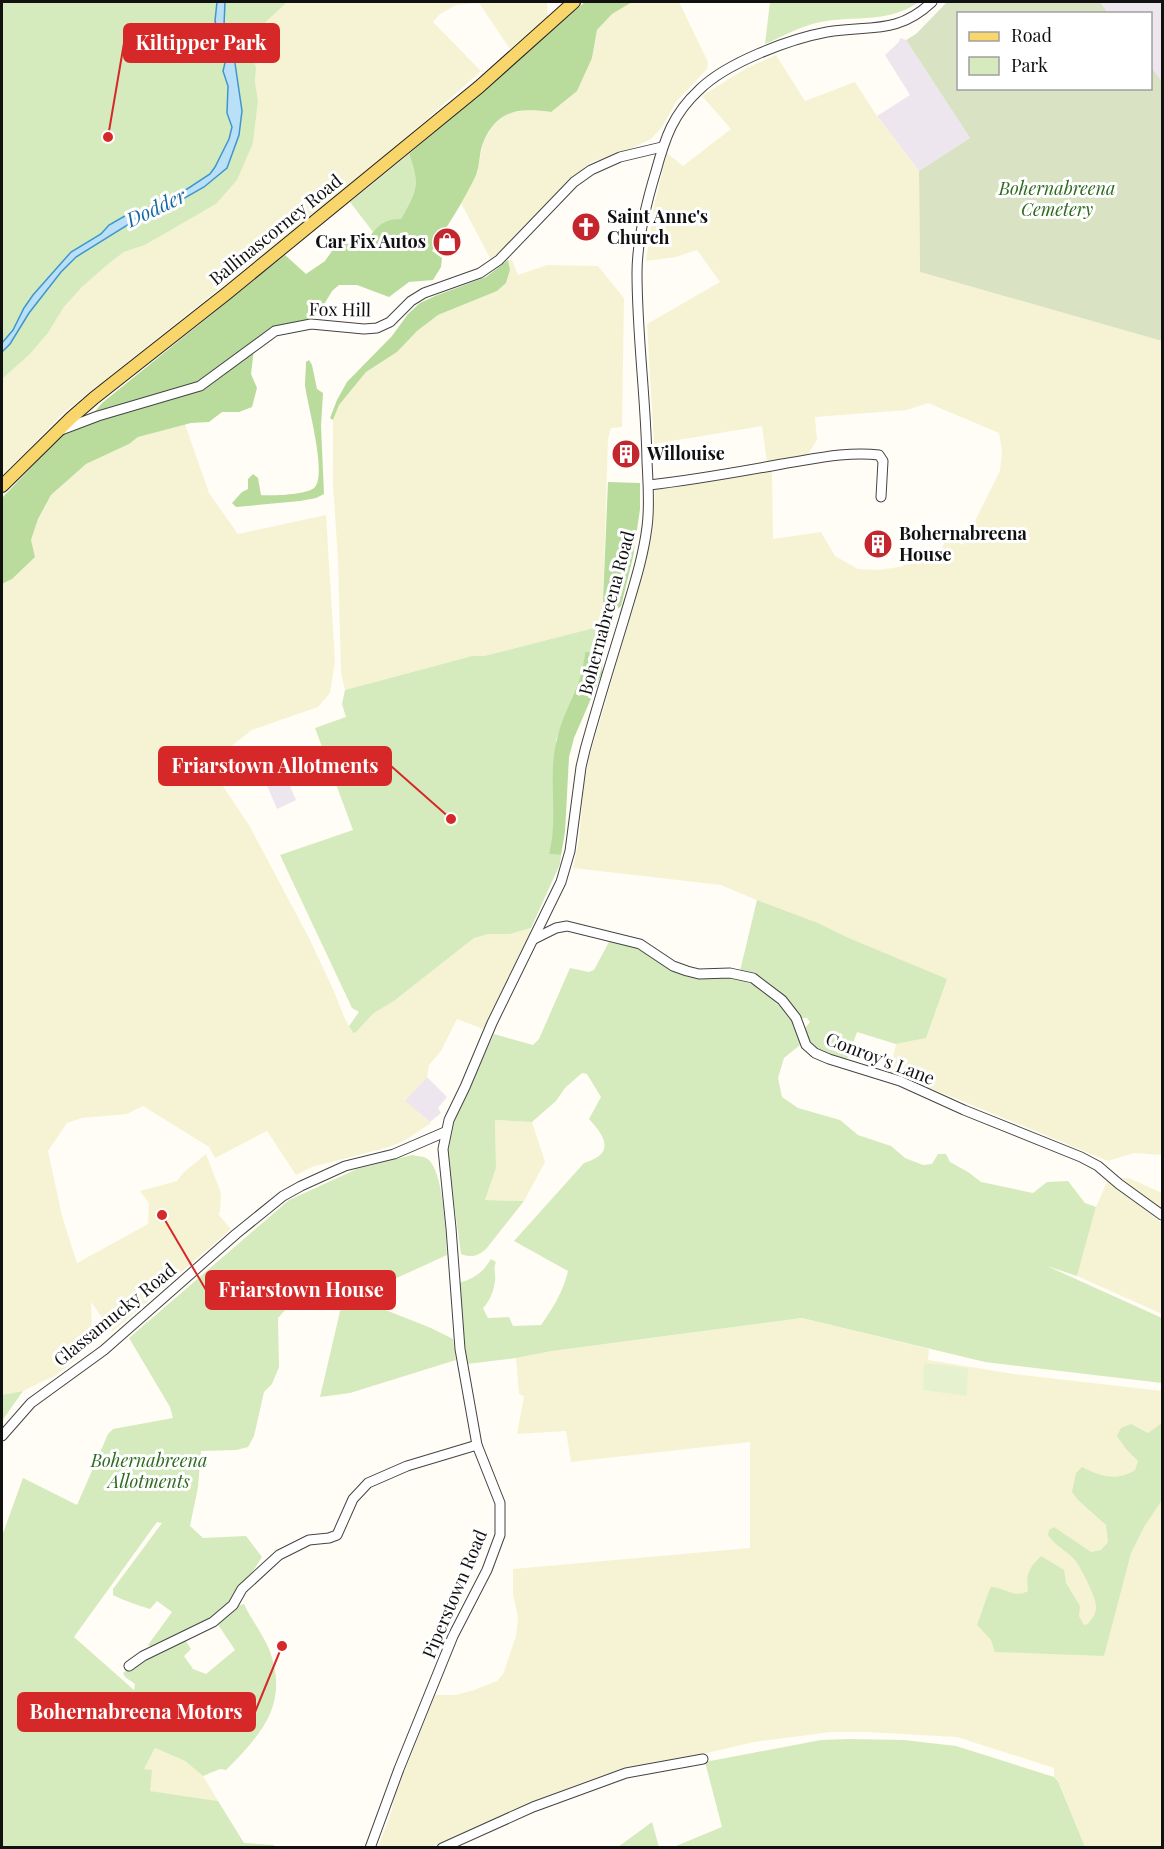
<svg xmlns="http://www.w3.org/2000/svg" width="1164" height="1849" font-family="'Playfair Display',serif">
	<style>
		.industrial { fill: #eee6ef }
		.farmland { fill: #f6f3d4 }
		.green { fill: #d5ebbd }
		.forest { fill: #b9dc9c }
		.cemetery { fill: #d9e3c4 }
		.pitch { fill: #e6f2cf }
		.water { fill: #b9e0f7; stroke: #3f96cf; stroke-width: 1.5 }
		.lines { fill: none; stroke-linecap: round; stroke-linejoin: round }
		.minor-casing { stroke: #444; stroke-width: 11 }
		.major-casing { stroke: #222; stroke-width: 14 }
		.minor { stroke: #fff; stroke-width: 9 }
		.major { stroke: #f9d66b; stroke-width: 12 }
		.labels { text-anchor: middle; stroke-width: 6; stroke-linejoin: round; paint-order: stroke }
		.park-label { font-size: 18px; font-style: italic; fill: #2f6b1f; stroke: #fff }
		.poi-label { font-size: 18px; font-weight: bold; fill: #111; stroke: #fff; text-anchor: start }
		.street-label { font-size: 18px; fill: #111; stroke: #fff }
		.water-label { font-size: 20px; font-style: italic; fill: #1768a6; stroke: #fff }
		.leader { fill: none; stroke: #d62828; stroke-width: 2 }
		.callout-dot { fill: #d62828; stroke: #fff; stroke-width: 2 }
		.callout { fill: #d62828; stroke: #d62828; stroke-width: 2 }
		.callout-label { font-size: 20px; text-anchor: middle; font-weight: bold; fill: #fff }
	</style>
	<rect width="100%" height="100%" fill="#fffdf5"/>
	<!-- industrial -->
	<g class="industrial">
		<polygon points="1100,2 1162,2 1162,81 1151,67 1150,14 1108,13"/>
		<polygon points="900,38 906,40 970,138 919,171 877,116 910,95 885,55 899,42"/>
		<polygon points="277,756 296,800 277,809 258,764"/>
		<polygon points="427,1077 447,1097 438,1108 441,1113 430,1122 404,1101"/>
	</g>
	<!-- farmland -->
	<g class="farmland">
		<polygon points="287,2 547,2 548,19 510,49 479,3 456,5 440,14 433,22 481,71 382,159 61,415 2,479 2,379 30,354 48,333 64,307 82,287 107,265 124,252 145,245 216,204 253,143 258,101 255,82 256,68 250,37"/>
		<polygon points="632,2 679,2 708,62 707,69 676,102 662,127 651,139 630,149 590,163 570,179 491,260 461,203 477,173 483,143 493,125 501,117 512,112 532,110 551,112 592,58 597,30 612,14"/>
		<polygon points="776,55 805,101 855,82 877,116 919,171 920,272 1162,341 1162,1155 1134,1153 1108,1161 955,1098 889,1073 896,1044 926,1038 851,939 818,923 775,908 721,885 573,868 579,839 584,784 589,758 644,570 653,529 655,490 772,469 773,539 821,532 835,556 858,569 879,570 899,567 939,553 947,538 963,545 1000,471 1002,451 999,433 928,403 907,410 815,417 817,440 806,457 767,463 762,426 654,444 647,324 720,282 697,250 676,257 646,261 654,206 667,153 683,166 731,129 702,96 745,69"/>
		<polygon points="508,260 512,260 518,275 547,265 598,266 624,298 622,427 611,428 608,439 603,601 605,610 608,613 614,612 615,615 612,624 484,656 472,656 345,690 341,673 338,559 333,485 333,420 339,405 366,372 397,352 417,331 438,315 497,291 506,283 510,270"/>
		<polygon points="185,424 209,493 238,534 326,515 335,661 330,693 318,707 252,730 229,748 214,773 249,825 309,938 333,989 345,1019 352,1032 361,1027 374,1013 394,1001 474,938 489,934 510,934 531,928 528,942 483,1029 457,1019 441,1051 429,1065 427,1077 405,1101 431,1123 404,1141 389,1147 312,1167 296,1175 267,1131 215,1158 209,1147 143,1106 127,1114 82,1118 67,1123 48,1151 62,1216 77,1263 148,1224 149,1203 140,1191 177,1181 184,1172 206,1154 221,1193 220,1212 218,1214 231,1229 112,1332 91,1302 92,1329 78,1358 56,1375 23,1391 2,1395 2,584 12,579 31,540 38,519 51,495 86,464 129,444 138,437"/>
		<polygon points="495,1120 532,1122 545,1162 524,1201 485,1200 496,1168"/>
		<polygon points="1118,1178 1129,1178 1162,1193 1162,1212"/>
		<polygon points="1108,1180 1162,1223 1162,1314 1077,1276 1096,1207"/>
		<polygon points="802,1318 929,1349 928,1360 1014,1374 1162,1391 1162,1847 1085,1847 1058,1780 1054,1777 1054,1768 957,1737 866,1732 831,1732 754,1742 690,1757 625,1769 576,1786 431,1847 378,1847 391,1813 394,1798 435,1695 456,1695 474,1690 497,1681 503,1674 516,1636 518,1618 513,1594 513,1569 750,1548 750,1442 571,1462 566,1431 517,1434 524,1396 519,1394 516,1358 552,1351"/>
		<polygon points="155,1748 185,1761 203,1776 218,1801 149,1791 144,1769"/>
	</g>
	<!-- green -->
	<g class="green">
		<polygon points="2,2 287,2 250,37 256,68 255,82 258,101 253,143 237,180 216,204 145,245 124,252 107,265 82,287 64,307 48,333 30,354 2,379"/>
		<path d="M770 2H919C886 24 857 15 821 22 802 25 782 37 765 44Z"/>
		<path d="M409 154C421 186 416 191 401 219L377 228 373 232 350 202Z"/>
		<polygon points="606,625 604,638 606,644 603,651 585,652 584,666 556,740 554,837 549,854 561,855 560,864 531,928 510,934 489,934 474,938 394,1001 374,1013 356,1032 353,1033 349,1026 359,1012 352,1008 280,855 353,830 315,728 346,717 342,704 345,690 472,656 484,656"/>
		<path d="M757 900 818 923 851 939 947 979 926 1038 896 1044 857 1032 847 1059C827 1055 809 1050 805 1028L810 1022 807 1018H801L740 971Z"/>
		<path d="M610 940 644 950 681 973 705 978 727 977 742 980 758 987 786 1012 794 1024 800 1045 784 1058 778 1078 782 1097 798 1108 840 1120 858 1135 891 1146 905 1158 923 1165 932 1164 938 1154H946L950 1162 968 1172 981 1182 1033 1193 1047 1182 1068 1181 1085 1203 1096 1207 1077 1276 1047 1266 1162 1318V1383L985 1362 802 1318 552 1351 516 1358 467 1364 459 1283C474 1278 482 1274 491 1259L496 1262C493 1269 496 1274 495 1281 494 1290 490 1301 483 1308L488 1318 509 1317 513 1326 541 1325C553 1308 563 1292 568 1271L514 1241 584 1163C615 1154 606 1137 589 1119L601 1097 587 1074 582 1073 565 1088 556 1101 532 1122 495 1120 496 1168 485 1200 524 1201 486 1249C478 1256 472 1258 461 1254L447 1152 450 1131 494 1034 533 1045 539 1039 570 968 589 972 594 970Z"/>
		<path d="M412 1155C416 1156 422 1156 426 1158 444 1167 446 1236 447 1255L344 1302 373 1305 431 1328 453 1339 456 1360 350 1393 320 1397 342 1303H300L287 1308 278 1318 279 1367 272 1384 264 1392 254 1436 248 1447 236 1450 201 1451 198 1487 190 1526 203 1538 246 1536 262 1557 252 1573 238 1586 226 1606 210 1619 153 1648 148 1645 172 1612 157 1601 150 1609C137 1605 125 1601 113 1595V1589L116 1585 162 1523 157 1522 74 1637 134 1690 135 1684 125 1677 123 1673 142 1659 184 1638 191 1649 184 1656 193 1669 206 1674 235 1650 217 1623 236 1606 244 1604C251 1619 262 1633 269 1649 290 1703 262 1734 226 1770L220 1769 203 1776 185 1761 155 1748 144 1769 152 1770 150 1791 218 1801 244 1843 274 1845V1847H2V1536L23 1478 77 1505 108 1434 113 1429 173 1418 170 1407 129 1338 289 1200 357 1169Z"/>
		<polygon points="23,1391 2,1421 2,1395"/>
		<path d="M1162 1420V1500L1144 1527 1131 1553 1104 1656 995 1652 991 1640 977 1625 989 1591 991 1587C1005 1587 1013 1599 1028 1591 1026 1574 1028 1569 1041 1556L1064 1570 1066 1583 1080 1606 1079 1616 1084 1625 1088 1624C1092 1619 1096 1614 1096 1607 1097 1599 1081 1568 1075 1560 1067 1551 1055 1546 1048 1535L1049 1530 1054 1527 1091 1552 1101 1550 1108 1542 1106 1525 1078 1500 1072 1492 1076 1473 1082 1467C1100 1476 1116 1482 1135 1470L1138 1461 1126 1449 1117 1436 1121 1428 1131 1424 1148 1433 1162 1423Z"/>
		<polygon points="849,1739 904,1740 956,1746 1054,1777 1058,1781 1085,1847 671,1848 722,1827 705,1762 821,1740"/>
		<polygon points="652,1822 659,1847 618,1847"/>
	</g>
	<!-- forest -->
	<g class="forest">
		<path d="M585 2H632L612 14 597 30 592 58 577 91 551 112C519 108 497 109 483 143 479 153 480 165 476 175 464 201 447 226 432 251L442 258 441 267 433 280 409 282 389 297 357 285H339L332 291 316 318 255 341 251 374 257 388 252 407 239 412H222L209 422 191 423 138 437 129 444 86 464 51 495 38 519 31 540 35 557 12 579 2 584V498L60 437 88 420 102 403 285 255 306 274 325 261 334 248 331 239C380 258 362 219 401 219 416 191 421 186 409 154Z"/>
		<polygon points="508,260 510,270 506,283 497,291 438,315 417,331 397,352 366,372 339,405 333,420 330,418 337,400 347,382 392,336 408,314 420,303 435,296 486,277"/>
		<path d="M309 360 312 365 317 389 323 393 321 426 324 494 316 498 300 501 236 507 232 503 242 492 248 489V479L253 474 258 478 261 495C272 496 308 495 315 487 327 472 307 404 305 385 305 378 306 370 306 362Z"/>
		<polygon points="608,482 640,483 640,509 633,557 621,606 614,612 608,613 605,610 603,601"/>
		<path d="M603 651 602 673 574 738 569 757 565 832 561 855 549 854C559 817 547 777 557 739 564 709 583 683 585 652Z"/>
	</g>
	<!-- cemetery -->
	<polygon class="cemetery" points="947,2 1100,2 1108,13 958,14 958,88 1150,88 1151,67 1162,81 1162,341 920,272 919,171 970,138 906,40 916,34"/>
	<!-- pitch -->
	<polygon class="pitch" points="924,1363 968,1368 967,1396 923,1390"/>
	<!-- water -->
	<polygon class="water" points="217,2 225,2 224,25 231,36 242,111 239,135 227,168 204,187 181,200 167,211 134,219 126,226 76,257 61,272 29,313 10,344 2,352 2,343 13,330 24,308 33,295 71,252 101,234 109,225 130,213 169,201 210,174 215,167 229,139 232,127 227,113 228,86 223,71 225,63 215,21"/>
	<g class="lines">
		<!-- minor casing -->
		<g class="minor-casing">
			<g id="minor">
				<polyline points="61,430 98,416 200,386 275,331 311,324 364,329 377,328 390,322 411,301 424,293 480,273 499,260 574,182 591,170 620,157 662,147"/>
				<path d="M649 485C694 480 738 472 782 464 814 459 847 451 879 455L883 461 881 497"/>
				<polyline points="534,939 556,928 567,926 640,944 673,966 687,971 699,974 730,973 753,978 782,1000 796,1018 806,1045 815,1053 829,1059 900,1081 964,1110 1081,1157 1098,1166 1119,1184 1162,1215"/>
				<polyline points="2,1436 31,1403 104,1350 236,1234 283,1196 301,1186 345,1166 394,1154 445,1132"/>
				<polyline points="129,1666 143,1656 213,1622 233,1605 242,1589 279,1555 309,1540 329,1538 337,1535 353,1499 368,1483 407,1466 477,1445"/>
				<path d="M370 1848 399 1769 453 1636 487 1570 500 1535V1503L477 1445 460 1349 451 1228 443 1149 449 1120 465 1087 492 1023 561 882 570 851 581 767 585 750C597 706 611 662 624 619 633 588 643 559 647 527 650 505 648 484 647 461 646 399 637 336 637 273 637 239 646 204 656 171 665 138 673 114 699 90 726 63 789 39 827 32 870 25 897 35 932 2"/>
				<polyline points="442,1848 533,1807 626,1773 703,1759"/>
			</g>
		</g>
		<!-- major casing -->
		<g class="major-casing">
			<polyline id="major" points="2,486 71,418 94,398 226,294 479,87 574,2"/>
		</g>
		<!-- minor -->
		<use href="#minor" class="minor"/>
		<!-- major -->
		<use href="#major" class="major"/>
	</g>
	<!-- icons -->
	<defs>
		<g id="church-disc" transform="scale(1.5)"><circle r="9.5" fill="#c4262e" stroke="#fff"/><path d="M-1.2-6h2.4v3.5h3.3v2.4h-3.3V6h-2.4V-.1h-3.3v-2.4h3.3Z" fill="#fff"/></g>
		<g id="shop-disc" transform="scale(1.5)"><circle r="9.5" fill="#c4262e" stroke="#fff"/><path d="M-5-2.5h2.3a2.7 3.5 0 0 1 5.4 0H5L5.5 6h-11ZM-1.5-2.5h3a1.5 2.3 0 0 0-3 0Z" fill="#fff"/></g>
		<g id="building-disc" transform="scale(1.5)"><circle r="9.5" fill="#c4262e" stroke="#fff"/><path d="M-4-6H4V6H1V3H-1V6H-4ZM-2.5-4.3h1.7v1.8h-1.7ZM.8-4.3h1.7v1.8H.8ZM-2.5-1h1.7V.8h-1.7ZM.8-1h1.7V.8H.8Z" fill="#fff"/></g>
	</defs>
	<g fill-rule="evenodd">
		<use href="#church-disc" x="586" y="227"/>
		<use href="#shop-disc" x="447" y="242"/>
		<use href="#building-disc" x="626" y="454"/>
		<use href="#building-disc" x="878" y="544"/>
	</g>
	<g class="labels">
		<!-- park labels -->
		<g class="park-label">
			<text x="1057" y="195">Bohernabreena<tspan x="1057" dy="21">Cemetery</tspan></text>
			<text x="149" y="1467">Bohernabreena<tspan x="149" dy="21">Allotments</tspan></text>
		</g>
		<!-- poi labels -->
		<g class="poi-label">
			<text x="607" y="223">Saint Anne's<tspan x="607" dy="21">Church</tspan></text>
			<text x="426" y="248" text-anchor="end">Car Fix Autos</text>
			<text x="647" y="460">Willouise</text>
			<text x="899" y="540">Bohernabreena<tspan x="899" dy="21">House</tspan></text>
		</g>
		<!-- street labels -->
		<g class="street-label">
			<text transform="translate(276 230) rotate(-39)" y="6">Ballinascorney Road</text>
			<text transform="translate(340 310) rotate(1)" y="6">Fox Hill</text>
			<text transform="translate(607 613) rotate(-75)" y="6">Bohernabreena Road</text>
			<text transform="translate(880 1059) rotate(21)" y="6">Conroy's Lane</text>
			<text transform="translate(115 1315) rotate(-39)" y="6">Glassamucky Road</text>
			<text transform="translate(455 1594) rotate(-67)" y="6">Piperstown Road</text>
		</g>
		<!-- water labels -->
		<g class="water-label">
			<text transform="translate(156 208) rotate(-25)" y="7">Dodder</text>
		</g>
	</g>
	<!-- callouts -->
	<path class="leader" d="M108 137L124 43M451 819L391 766M162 1215L206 1290M282 1646L255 1712"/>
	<g class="callout-dot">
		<circle cx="108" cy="137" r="6"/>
		<circle cx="451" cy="819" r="6"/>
		<circle cx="162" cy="1215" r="6"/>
		<circle cx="282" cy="1646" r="6"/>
	</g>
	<g class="callout">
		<rect x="124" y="24" width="155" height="38" rx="6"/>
		<rect x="159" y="747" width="232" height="38" rx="6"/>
		<rect x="206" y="1271" width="189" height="38" rx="6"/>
		<rect x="18" y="1693" width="237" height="38" rx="6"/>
	</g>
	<g class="callout-label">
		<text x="201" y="50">Kiltipper Park</text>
		<text x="275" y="773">Friarstown Allotments</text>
		<text x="301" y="1297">Friarstown House</text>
		<text x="136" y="1719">Bohernabreena Motors</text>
	</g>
	<!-- border -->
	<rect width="1164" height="1849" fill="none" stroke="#111111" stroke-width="6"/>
	<!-- legend -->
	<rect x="957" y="12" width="195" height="78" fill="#ffffff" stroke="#a0a0a0" stroke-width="1.5"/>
	<rect x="969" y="32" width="30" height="9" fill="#f9d66b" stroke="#a0a0a0" stroke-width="1.5"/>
	<text x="1011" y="42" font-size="18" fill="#111111">Road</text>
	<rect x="969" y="57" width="30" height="18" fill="#d5ebbd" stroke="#a0a0a0" stroke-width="1.5"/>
	<text x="1011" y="72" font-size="18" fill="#111111">Park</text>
</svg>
